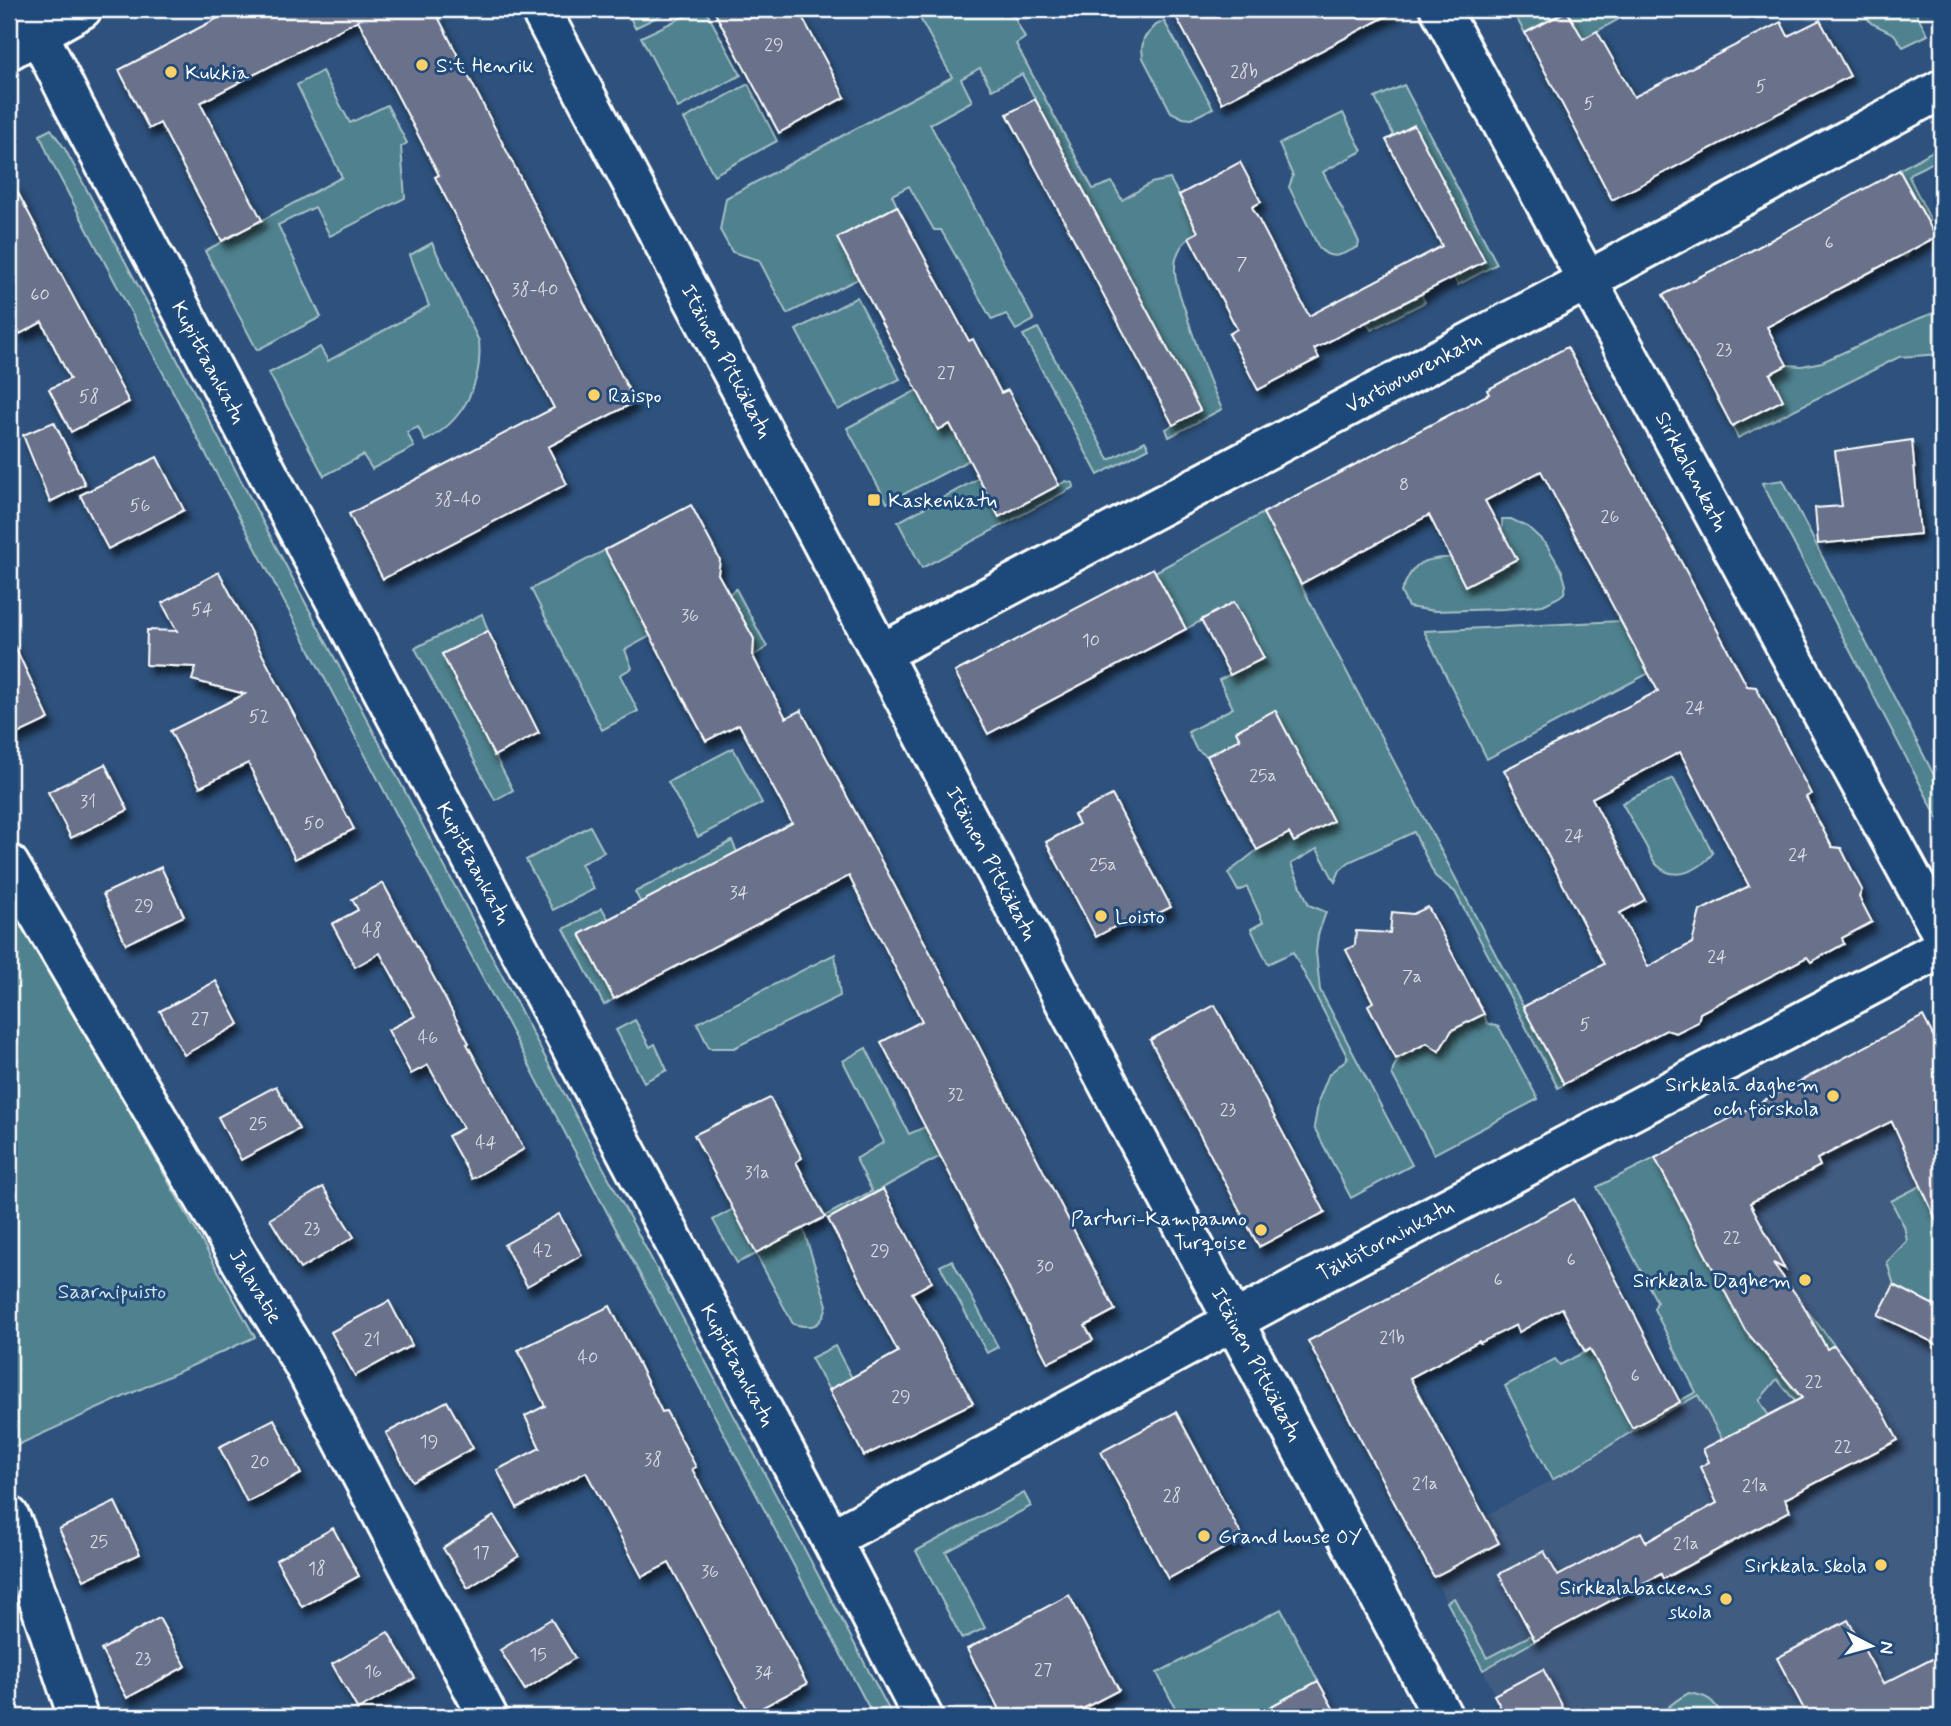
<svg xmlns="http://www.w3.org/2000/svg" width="1951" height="1726" font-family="Mynerve,sans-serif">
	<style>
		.built { fill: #405b81 }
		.green { fill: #4f828e; stroke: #a7c0c6; stroke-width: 2 }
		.building { fill: #69718b; stroke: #fff; stroke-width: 2; fill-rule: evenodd; filter: url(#shadow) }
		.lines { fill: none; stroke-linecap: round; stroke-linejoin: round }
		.minor-casing { stroke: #fff; stroke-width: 44 }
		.secondary-casing { stroke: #fff; stroke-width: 44 }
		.minor { stroke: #1f4a7a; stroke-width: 38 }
		.secondary { stroke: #1f4a7a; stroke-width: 38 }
		.poi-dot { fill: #ffd166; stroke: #1f4a7a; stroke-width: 2.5 }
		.labels { text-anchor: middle; stroke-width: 6; stroke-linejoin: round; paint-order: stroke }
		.number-label { font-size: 18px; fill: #dadce2 }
		.poi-label { font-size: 21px; fill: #fff; stroke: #1f4a7a; text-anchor: start }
		.street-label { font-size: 21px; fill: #fff; stroke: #1f4a7a }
		.park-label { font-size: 21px; fill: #d3e0e3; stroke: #1f4a7a }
	</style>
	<defs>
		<filter id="shadow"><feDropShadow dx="4.5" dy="8" stdDeviation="3.5" flood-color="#0009"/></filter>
	</defs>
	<rect width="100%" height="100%" fill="#2e527d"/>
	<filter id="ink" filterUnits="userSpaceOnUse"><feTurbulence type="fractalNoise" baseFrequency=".0143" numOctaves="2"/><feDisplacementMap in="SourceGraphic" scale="14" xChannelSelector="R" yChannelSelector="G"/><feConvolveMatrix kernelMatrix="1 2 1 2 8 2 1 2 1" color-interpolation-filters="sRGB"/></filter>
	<g filter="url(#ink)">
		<!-- built -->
		<polygon class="built" points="1923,1016 1942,1053 1942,1717 1506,1717 1483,1670 1366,1449 1430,1415 1485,1516 1578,1466 1634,1430 1722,1382 1614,1179"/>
		<!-- green -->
		<g class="green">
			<polygon points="626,9 673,9 635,28"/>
			<polygon points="700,9 705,9 741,75 678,108 641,37"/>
			<path d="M915 9H1010L1025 38 1016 44 1093 189 1112 182 1122 200 1151 183 1170 179 1198 232C1184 240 1174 253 1175 271 1175 285 1182 300 1186 313 1196 345 1207 378 1222 409L1169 437 1166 429 1200 410 1022 74 992 90 980 68 961 79 972 101 930 124 1034 320 1016 330 1006 314 992 320 941 230H934L909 186 892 195 897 206 837 238 858 279 787 314 759 260 732 252 720 230 726 198 952 77Z"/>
			<polygon points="1529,9 1637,9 1583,39 1567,11 1525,33 1515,16"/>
			<polygon points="1861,9 1914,9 1928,35 1903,47 1894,34 1871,23"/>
			<polygon points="1164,21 1213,108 1191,119 1183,118 1171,112 1143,58 1142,48 1144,38 1156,25"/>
			<polygon points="322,71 350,123 387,105 407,143 401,147 405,198 330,236 315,207 278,225 321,317 257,350 205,251 342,177 297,85"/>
			<polygon points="748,84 777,141 714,175 684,119"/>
			<polygon points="1404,85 1497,264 1458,285 1454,278 1485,261 1394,136 1375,98"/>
			<path d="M1343 113 1362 151 1323 172 1359 242 1358 247C1343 254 1332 262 1319 248L1289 187 1293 176 1279 144Z"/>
			<polygon points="51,129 65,149 149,306 893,1717 874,1717 51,161 40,135"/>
			<polygon points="1942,146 1942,158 1911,173 1909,177 1930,219 1929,224 1906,257 1901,255 1892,236 1926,218 1899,170"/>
			<path d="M432 243 479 341C483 383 463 422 425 441L418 427 407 432 414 447 372 469 363 455 324 476 269 373 320 347 328 361 429 306 410 255Z"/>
			<polygon points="1421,294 1425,302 1371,330 1367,323"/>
			<polygon points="857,297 900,379 838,410 796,330"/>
			<polygon points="1939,311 1942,311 1942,354 1899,357 1738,438 1732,426 1770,374 1787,365 1802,366 1822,362 1915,320"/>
			<polygon points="1038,328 1109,460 1145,441 1149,448 1098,475 1023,335"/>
			<polygon points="917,390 938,430 950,424 969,460 887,503 847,428"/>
			<polygon points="979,478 999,516 1066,481 1073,483 1074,487 922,568 898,522"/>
			<polygon points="1783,480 1942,791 1942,826 1762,483"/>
			<polygon points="1263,513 1564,1084 1558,1088 1455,892 1435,876 1414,832 1349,862 1340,870 1335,882 1317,849 1291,864 1309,905 1326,912 1318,935 1316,952 1320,990 1412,1165 1351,1198 1314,1127 1319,1099 1329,1074 1348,1058 1293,952 1268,964 1251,929 1263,922 1247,887 1238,891 1228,873 1257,850 1289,833 1294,842 1333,820 1275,710 1240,739 1207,756 1196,749 1188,732 1233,708 1219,680 1263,658 1234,603 1186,629 1155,572"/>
			<path d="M1502 519H1511L1528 527 1546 544 1562 571 1566 585 1564 593 1559 597 1543 605 1504 609 1435 611 1408 607 1401 592C1406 582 1411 567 1423 562 1441 554 1495 558 1516 559L1502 531Z"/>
			<polygon points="605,550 650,636 625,650 632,668 620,675 638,711 602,730 531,589"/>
			<polygon points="736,589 767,647 753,656 754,639 729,594"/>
			<polygon points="482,614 488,631 442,654 513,790 495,800 415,648"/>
			<polygon points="1620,621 1649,673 1487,759 1424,631"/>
			<polygon points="733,748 762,803 698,837 668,782"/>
			<path d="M1673 778 1713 853C1700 870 1675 883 1657 865 1652 860 1649 852 1646 846 1638 832 1630 817 1622 803Z"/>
			<polygon points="590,826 604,852 581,864 594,889 553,910 526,860"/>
			<polygon points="732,841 737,852 641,903 635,892"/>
			<polygon points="9,905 44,958 255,1337 9,1449"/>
			<polygon points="602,908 609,920 580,935 614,999 604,1005 564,929"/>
			<polygon points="835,954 840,996 734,1048 709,1048 697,1023"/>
			<path d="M1484 1014 1487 1023 1499 1027 1538 1099 1434 1154 1392 1074C1395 1055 1411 1052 1427 1043L1439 1051 1449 1035 1448 1032Z"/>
			<polygon points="635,1020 650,1047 655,1044 667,1070 644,1082 616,1030"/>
			<path d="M866 1048 909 1134 925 1127 941 1156C902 1176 866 1198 828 1219L825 1216 872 1191 856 1159 884 1142 843 1061Z"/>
			<polygon points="1655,1158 1750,1339 1806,1309 1834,1345 1804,1364 1778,1370 1804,1404 1803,1411 1777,1379 1759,1400 1775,1426 1746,1427 1722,1439 1698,1395 1634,1430 1578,1466 1552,1480 1505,1386 1555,1359 1560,1365 1590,1349 1632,1427 1696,1392 1654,1309 1657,1302 1597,1187"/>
			<polygon points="1937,1183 1942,1192 1942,1309 1894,1285 1887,1262 1907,1241 1904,1226 1891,1201 1922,1185"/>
			<path d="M733 1209 756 1253 803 1228 827 1305C822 1327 813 1329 793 1324L756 1254 737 1263 713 1220Z"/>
			<polygon points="952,1260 998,1347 987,1353 940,1266"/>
			<polygon points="835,1346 852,1378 829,1390 811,1358"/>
			<polygon points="1024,1493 1031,1506 946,1552 985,1628 962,1639 916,1551"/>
			<polygon points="1454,1598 1487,1658 1531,1635 1535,1641 1483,1670 1447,1602"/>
			<polygon points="1281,1609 1318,1681 1251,1717 1180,1717 1157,1673"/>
			<path d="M1689 1693C1710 1696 1713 1701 1724 1717H1663V1712C1671 1704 1679 1698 1689 1693Z"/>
		</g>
		<!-- building -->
		<g class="building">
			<polygon points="235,9 434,9 635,402 548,447 567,484 383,579 349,514 554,408 435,177 439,175 358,20 200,103 262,220 222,241 160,123 149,129 119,70"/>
			<polygon points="713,9 798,9 845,97 779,133"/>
			<polygon points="1172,9 1400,9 1222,103"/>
			<polygon points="1567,11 1583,39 1597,31 1634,97 1781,22 1788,36 1820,20 1850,76 1612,200 1525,33"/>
			<polygon points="1035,99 1200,410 1173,425 1007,114"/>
			<polygon points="1414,125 1485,261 1314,349 1319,358 1258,390 1229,334 1237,329 1189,237 1198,232 1179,195 1240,162 1261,202 1252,207 1309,316 1442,246 1386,140"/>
			<polygon points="1899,170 1936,237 1767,327 1787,365 1770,374 1783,400 1732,426 1663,295 1747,253"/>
			<polygon points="9,176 129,402 71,432 49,389 70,379 42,322 20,334 9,313"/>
			<polygon points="897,206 969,341 973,339 1001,393 1008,390 1059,485 999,517 950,424 938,430 837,238"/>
			<path d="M1567 347 1747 686 1756 687 1811 794 1806 797 1832 847 1841 848 1862 890 1859 897 1872 922 1842 938 1844 944 1811 962 1807 957 1700 1013 1698 1022 1676 1033 1666 1030 1564 1084 1523 1007 1604 964 1504 770 1658 691 1541 471 1485 501 1517 559 1465 586 1429 515 1301 584 1263 513 1489 394 1487 390ZM1680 752 1749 886 1700 911 1692 943 1648 967 1620 913 1645 900 1592 798Z"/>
			<polygon points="54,422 85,484 50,502 23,435"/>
			<polygon points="1912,440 1920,534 1818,544 1815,508 1842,506 1835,451"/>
			<polygon points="157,457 184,510 108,549 80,495"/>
			<polygon points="691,505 720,560 718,574 754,639 753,656 761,672 786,718 801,710 948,986 1115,1310 1085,1326 1093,1340 1048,1363 881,1042 922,1021 849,876 614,999 580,934 792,823 739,724 706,741 605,550"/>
			<polygon points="1153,568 1186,629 988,734 955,672"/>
			<polygon points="219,572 354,829 295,859 248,763 200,787 170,731 245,694 192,680 196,667 146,665 147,630 177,631 162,603"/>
			<polygon points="1234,602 1264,658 1230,675 1201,620"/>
			<polygon points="488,631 539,733 494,756 442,654"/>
			<polygon points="9,634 49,719 9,738"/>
			<polygon points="1275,710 1333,821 1294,842 1289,833 1257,850 1207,756 1240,739 1236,731"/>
			<polygon points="105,764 128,810 71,838 48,792"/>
			<polygon points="1112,795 1171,907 1133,926 1129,919 1096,937 1046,842 1079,824 1074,815"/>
			<polygon points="161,867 184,916 126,944 103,894"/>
			<polygon points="383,883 469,1043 467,1044 524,1149 472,1179 448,1136 463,1128 428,1065 411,1074 388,1030 415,1016 380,953 355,967 332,924 358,910 352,899"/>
			<polygon points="1428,907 1484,1014 1452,1030 1439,1051 1427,1043 1396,1059 1368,1005 1373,1002 1346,950 1355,945 1356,931 1390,933 1392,912 1413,914"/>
			<polygon points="216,981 239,1024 184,1055 160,1011"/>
			<polygon points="1215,1005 1325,1212 1259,1247 1150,1040"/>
			<polygon points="1923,1016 1942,1053 1942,1233 1892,1121 1817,1159 1820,1166 1750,1203 1785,1269 1773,1263 1802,1303 1827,1349 1834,1345 1882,1410 1898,1440 1785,1499 1790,1511 1663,1579 1661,1574 1535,1641 1499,1574 1544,1551 1558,1576 1641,1532 1646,1542 1717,1503 1700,1467 1709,1462 1703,1449 1802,1398 1745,1330 1655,1158"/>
			<polygon points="276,1086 299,1129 241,1160 218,1117"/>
			<polygon points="770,1098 802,1158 796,1162 825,1217 756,1253 694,1135"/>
			<polygon points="323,1187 354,1237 300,1269 270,1219"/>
			<polygon points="883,1189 932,1282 912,1293 973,1403 864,1456 829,1390 898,1352 828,1219"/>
			<polygon points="1574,1199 1680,1402 1632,1428 1590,1349 1585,1352 1562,1308 1519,1332 1516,1325 1480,1343 1479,1341 1410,1378 1499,1543 1434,1577 1308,1341"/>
			<polygon points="559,1214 582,1255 527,1286 504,1245"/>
			<polygon points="1894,1285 1942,1309 1942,1347 1878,1315"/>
			<polygon points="389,1301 412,1345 355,1376 331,1332"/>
			<polygon points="610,1306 662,1412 666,1411 696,1467 692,1469 807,1684 750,1714 669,1563 642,1577 586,1472 517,1508 497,1470 540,1448 525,1416 545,1406 518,1350"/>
			<polygon points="447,1401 473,1448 412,1481 386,1433"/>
			<polygon points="1176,1412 1243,1538 1168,1579 1101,1452"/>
			<polygon points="274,1419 301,1474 247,1502 219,1447"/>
			<polygon points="115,1502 140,1554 84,1580 59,1529"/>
			<polygon points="494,1516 519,1556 468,1588 443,1548"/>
			<polygon points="333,1528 359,1576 302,1607 276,1560"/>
			<polygon points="1069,1595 1119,1690 1067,1717 1003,1717 967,1649"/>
			<polygon points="159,1618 186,1666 127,1698 101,1650"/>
			<polygon points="551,1619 575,1658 525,1690 500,1650"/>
			<polygon points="1848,1620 1883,1684 1942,1654 1942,1717 1808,1717 1777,1658"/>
			<polygon points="388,1632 415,1678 358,1710 332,1664"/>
			<polygon points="1543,1669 1568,1717 1506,1717 1494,1695"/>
			<polygon points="1318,1681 1338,1717 1251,1717"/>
		</g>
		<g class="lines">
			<!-- minor casing -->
			<g class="minor-casing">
				<g id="minor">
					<polyline points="26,9 74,106 831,1539 923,1717"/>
					<polyline points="1440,9 1942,934"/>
					<polyline points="882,653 1588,280 1942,89"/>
					<polyline points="9,864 262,1297 302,1362 488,1717"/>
					<polyline points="9,1516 15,1529 78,1717"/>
					<polyline points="831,1539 1293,1289 1942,948"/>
				</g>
			</g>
			<!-- secondary casing -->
			<g class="secondary-casing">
				<g id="secondary">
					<polyline points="540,9 1443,1717"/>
					<polyline points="9,50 82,9"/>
				</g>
			</g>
			<!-- minor -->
			<use href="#minor" class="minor"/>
			<!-- secondary -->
			<use href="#secondary" class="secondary"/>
		</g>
	</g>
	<!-- markers -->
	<g class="poi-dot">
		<circle cx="422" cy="65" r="7"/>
		<circle cx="171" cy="72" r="7"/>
		<circle cx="594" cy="395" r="7"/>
		<rect x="867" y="493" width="14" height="14" rx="3.5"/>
		<circle cx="1101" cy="916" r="7"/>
		<circle cx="1833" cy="1096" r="7"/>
		<circle cx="1261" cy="1230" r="7"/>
		<circle cx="1805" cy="1280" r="7"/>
		<circle cx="1204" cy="1536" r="7"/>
		<circle cx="1881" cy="1565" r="7"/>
		<circle cx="1726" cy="1599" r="7"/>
	</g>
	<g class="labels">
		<!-- number labels -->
		<g class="number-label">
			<text x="774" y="50">29</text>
			<text x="1244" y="77">28b</text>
			<text x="1761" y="92">5</text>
			<text x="1589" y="109">5</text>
			<text x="1829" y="248">6</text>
			<text x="1242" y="269">7</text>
			<text x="535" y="295">38-40</text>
			<text x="40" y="300">60</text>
			<text x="1724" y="355">23</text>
			<text x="946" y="378">27</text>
			<text x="89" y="402">58</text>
			<text x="1404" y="490">8</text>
			<text x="458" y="505">38-40</text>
			<text x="140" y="511">56</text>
			<text x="1610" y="522">26</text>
			<text x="202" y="615">54</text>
			<text x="690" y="621">36</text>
			<text x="1091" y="646">10</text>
			<text x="1695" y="713">24</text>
			<text x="259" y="722">52</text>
			<text x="1263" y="781">25a</text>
			<text x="88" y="807">31</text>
			<text x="314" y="829">50</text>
			<text x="1574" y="841">24</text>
			<text x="1798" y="860">24</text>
			<text x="1103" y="870">25a</text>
			<text x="739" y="898">34</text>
			<text x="144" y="911">29</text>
			<text x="372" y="936">48</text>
			<text x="1717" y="962">24</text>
			<text x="1412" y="982">7a</text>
			<text x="200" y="1024">27</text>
			<text x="1585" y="1030">5</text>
			<text x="428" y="1043">46</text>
			<text x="956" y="1100">32</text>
			<text x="1228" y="1115">23</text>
			<text x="258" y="1129">25</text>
			<text x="486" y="1148">44</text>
			<text x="757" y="1178">31a</text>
			<text x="312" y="1234">23</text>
			<text x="1732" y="1243">22</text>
			<text x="543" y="1256">42</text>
			<text x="880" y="1256">29</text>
			<text x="1571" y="1265">6</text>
			<text x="1045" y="1272">30</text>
			<text x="1498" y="1285">6</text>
			<text x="1392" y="1343">21b</text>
			<text x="372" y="1345">21</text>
			<text x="588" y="1363">40</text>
			<text x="1635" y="1381">6</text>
			<text x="1814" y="1387">22</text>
			<text x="901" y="1402">29</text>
			<text x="429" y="1447">19</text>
			<text x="1843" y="1452">22</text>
			<text x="653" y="1465">38</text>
			<text x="260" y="1467">20</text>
			<text x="1425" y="1489">21a</text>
			<text x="1755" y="1491">21a</text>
			<text x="1172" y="1501">28</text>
			<text x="99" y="1547">25</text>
			<text x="1686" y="1549">21a</text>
			<text x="481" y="1558">17</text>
			<text x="317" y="1574">18</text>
			<text x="710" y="1577">36</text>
			<text x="538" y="1660">15</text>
			<text x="143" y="1664">23</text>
			<text x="1043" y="1675">27</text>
			<text x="373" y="1677">16</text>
			<text x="764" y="1678">34</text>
		</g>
		<!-- poi labels -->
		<g class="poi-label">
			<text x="436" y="72">S:t Henrik</text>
			<text x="185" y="79">Kukkia</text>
			<text x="608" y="402">Raispo</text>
			<text x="888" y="507">Kaskenkatu</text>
			<text x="1115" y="923">Loisto</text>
			<text x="1819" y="1091" text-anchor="end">Sirkkala daghem<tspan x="1819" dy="24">och förskola</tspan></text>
			<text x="1247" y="1225" text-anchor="end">Parturi-Kampaamo<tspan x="1247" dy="24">Turqoise</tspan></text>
			<text x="1791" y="1287" text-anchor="end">Sirkkala Daghem</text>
			<text x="1218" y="1543">Grand house OY</text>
			<text x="1867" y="1572" text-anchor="end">Sirkkala skola</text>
			<text x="1712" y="1594" text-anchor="end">Sirkkalabackens<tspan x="1712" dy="24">skola</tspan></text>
		</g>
		<!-- street labels -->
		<g class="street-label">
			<text transform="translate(727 361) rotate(62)" y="7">Itäinen Pitkäkatu</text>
			<text transform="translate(209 362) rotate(62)" y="7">Kupittaankatu</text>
			<text transform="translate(1413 372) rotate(-28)" y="7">Vartiovuorenkatu</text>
			<text transform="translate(1692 471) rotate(62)" y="7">Sirkkalankatu</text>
			<text transform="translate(474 863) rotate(62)" y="7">Kupittaankatu</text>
			<text transform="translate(992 863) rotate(62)" y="7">Itäinen Pitkäkatu</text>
			<text transform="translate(1385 1240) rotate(-28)" y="7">Tähtitorninkatu</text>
			<text transform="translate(256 1286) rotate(59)" y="7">Jalavatie</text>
			<text transform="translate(1257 1364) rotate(62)" y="7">Itäinen Pitkäkatu</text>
			<text transform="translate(738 1365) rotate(62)" y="7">Kupittaankatu</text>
		</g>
		<!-- park labels -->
		<g class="park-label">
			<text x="112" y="1298">Saarnipuisto</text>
		</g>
	</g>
	<!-- margin -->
	<rect width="1951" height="1726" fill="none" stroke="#1f4a7a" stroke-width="35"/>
	<rect x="18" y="18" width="1916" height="1691" fill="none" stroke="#fff" stroke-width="2.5" filter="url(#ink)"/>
	<!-- north arrow -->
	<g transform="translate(1871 1646) rotate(96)" stroke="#1f4a7a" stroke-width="5" paint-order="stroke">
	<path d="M0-5L12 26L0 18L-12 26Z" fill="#ffffff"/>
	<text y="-10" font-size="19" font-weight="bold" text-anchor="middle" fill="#ffffff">N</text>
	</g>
</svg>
